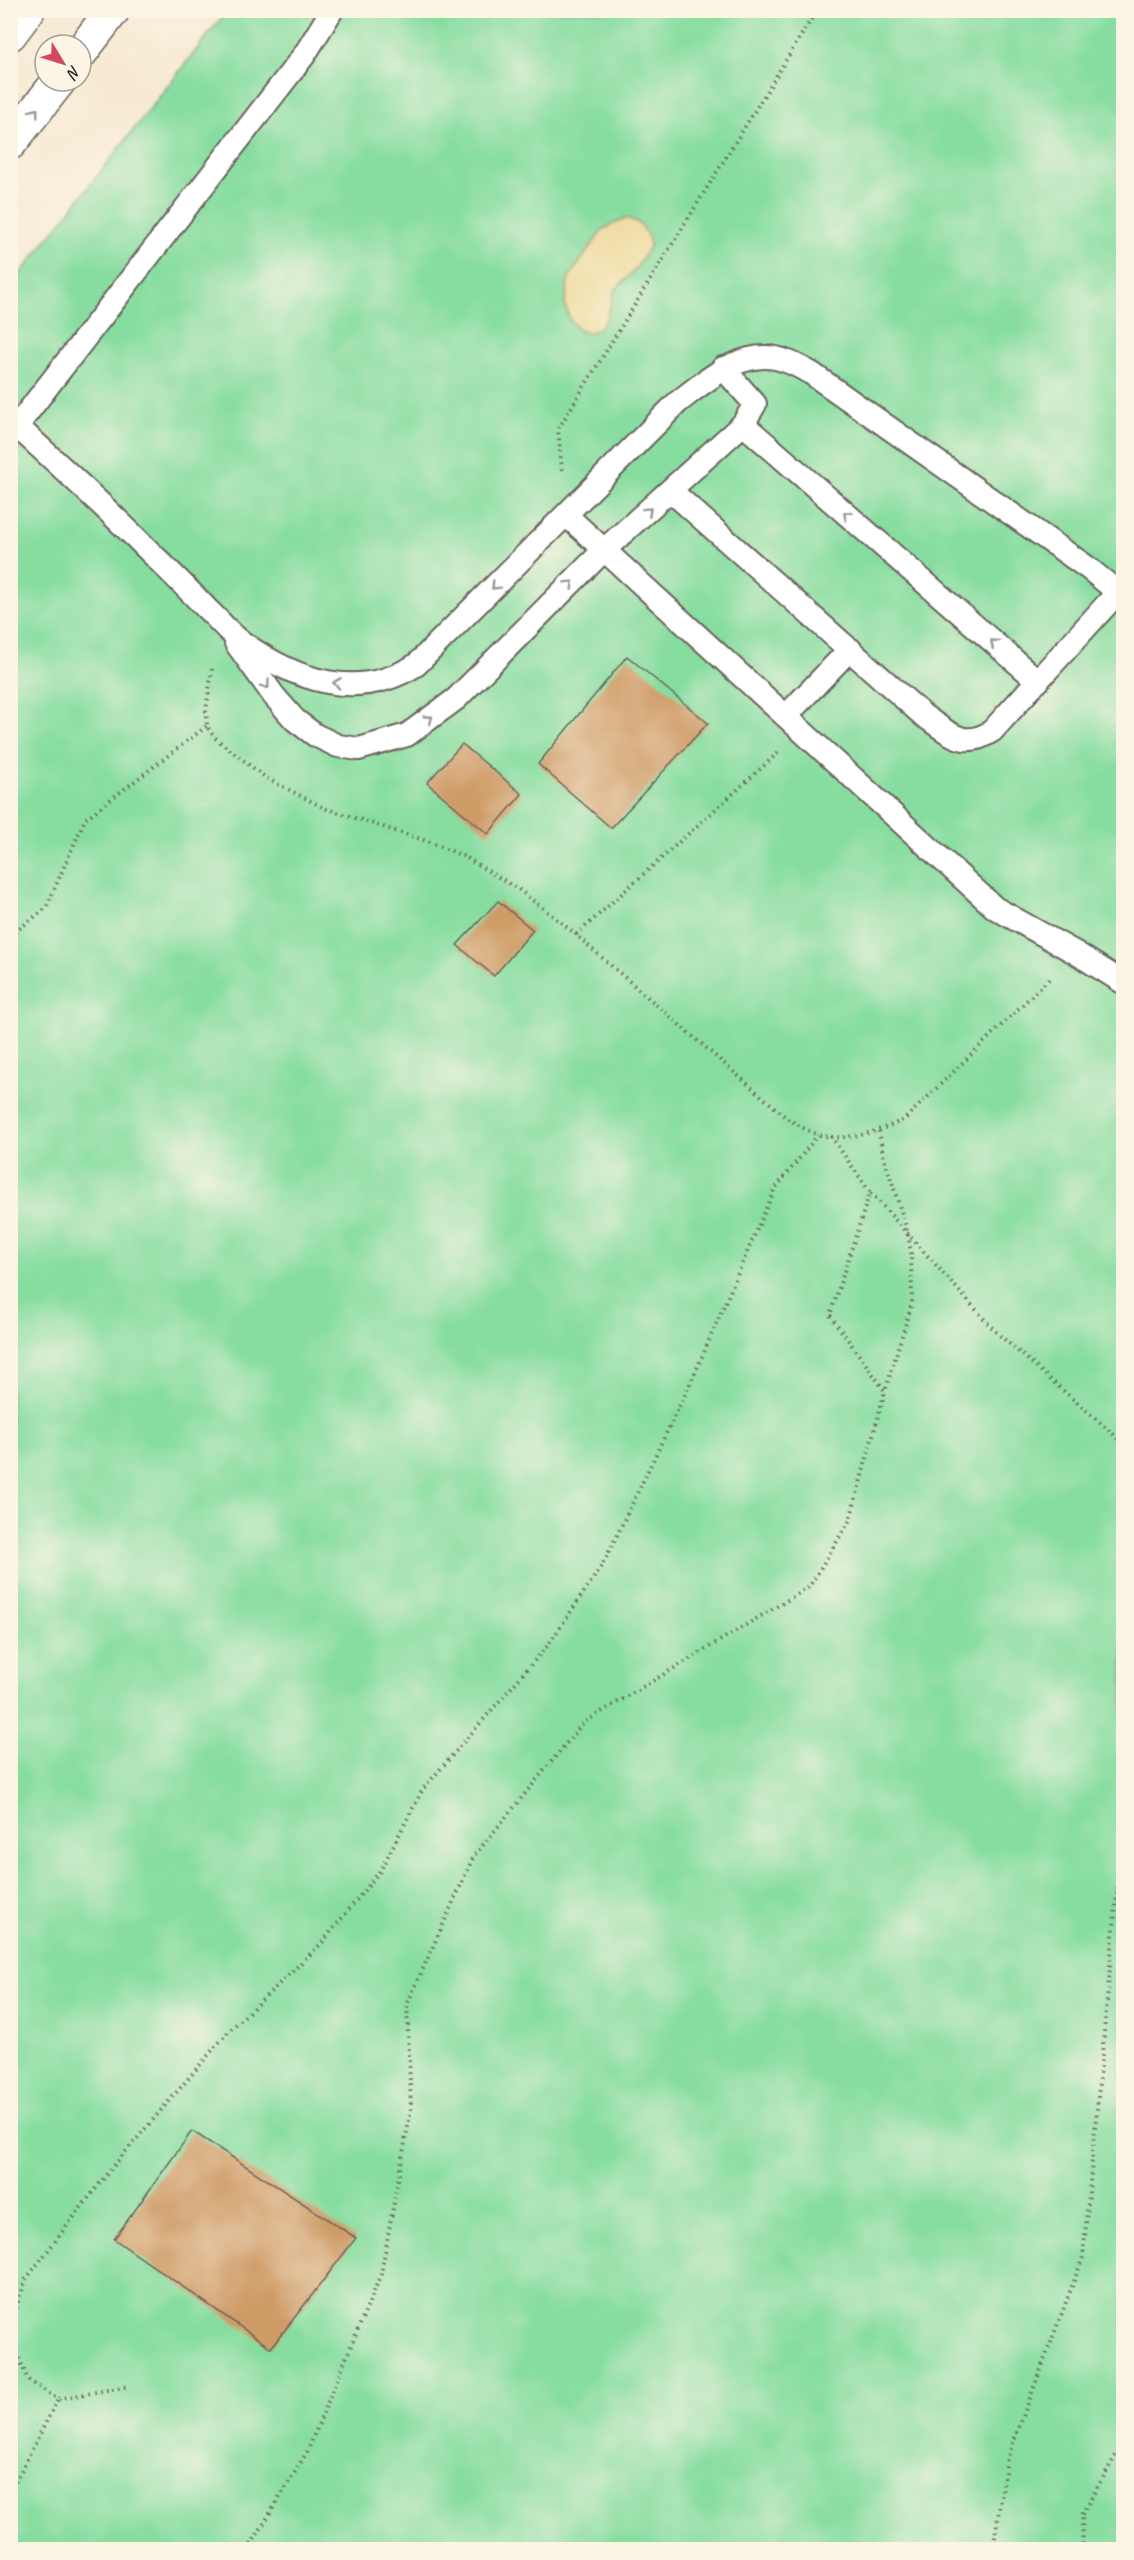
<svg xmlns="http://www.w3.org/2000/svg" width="1134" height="2560" font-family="Caveat,sans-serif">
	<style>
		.green { fill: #87dda0; stroke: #527c5e; stroke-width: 1.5 }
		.sand { fill: #eeda9e; stroke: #857b5d; stroke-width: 1.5 }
		.building { fill: #cf9c68 }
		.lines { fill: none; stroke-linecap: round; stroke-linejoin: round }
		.service-casing { stroke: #68645b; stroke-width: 26 }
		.trunk-casing { stroke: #68645b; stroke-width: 36 }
		.path { stroke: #68645b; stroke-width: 4; stroke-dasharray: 1.5 4.5; stroke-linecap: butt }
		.service { stroke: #fff; stroke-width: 22 }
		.trunk { stroke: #fff; stroke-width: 33 }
		.oneway { stroke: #999 }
	</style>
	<rect width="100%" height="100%" fill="#fcf5e5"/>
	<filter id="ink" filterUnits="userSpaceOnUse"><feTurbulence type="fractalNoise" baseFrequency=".0167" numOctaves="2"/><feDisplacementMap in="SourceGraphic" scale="12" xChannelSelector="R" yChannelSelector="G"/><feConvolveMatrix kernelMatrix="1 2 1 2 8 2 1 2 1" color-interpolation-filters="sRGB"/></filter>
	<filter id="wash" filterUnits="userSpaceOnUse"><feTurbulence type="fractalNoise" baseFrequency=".008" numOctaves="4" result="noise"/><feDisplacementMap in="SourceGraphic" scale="24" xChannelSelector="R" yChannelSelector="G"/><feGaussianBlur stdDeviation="1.35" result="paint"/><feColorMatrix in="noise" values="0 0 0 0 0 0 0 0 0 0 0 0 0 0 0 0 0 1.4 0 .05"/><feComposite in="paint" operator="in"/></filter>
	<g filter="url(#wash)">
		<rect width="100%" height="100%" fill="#f6e9d1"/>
		<!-- green -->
		<polygon class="green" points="227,11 1123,11 1123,2549 11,2549 10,287"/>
		<!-- sand -->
		<path class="sand" d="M625 218C639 219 648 231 650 245L636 269 615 290 606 320 598 329 588 333 579 330 570 320 565 305 568 279 603 229Z"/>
		<g id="blocks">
			<!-- building -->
			<g class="building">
				<polygon points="627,656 708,723 611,828 538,764"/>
				<polygon points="462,744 522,794 488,834 427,783"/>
				<polygon points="498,901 533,930 494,976 457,945"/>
				<polygon points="192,2131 356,2238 271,2348 114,2239"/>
			</g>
		</g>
	</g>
	<g filter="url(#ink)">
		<use href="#blocks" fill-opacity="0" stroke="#68645b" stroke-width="1.5"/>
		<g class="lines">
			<!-- service casing -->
			<g class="service-casing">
				<g id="service">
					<path d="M10 420C53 459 95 498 136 538 160 562 184 585 207 609 219 620 230 634 243 643 297 681 357 702 416 665L678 402C708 379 746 345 786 361 795 364 803 369 811 373L1088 568 1124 597"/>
					<polyline points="743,424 1038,681"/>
					<polyline points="10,435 305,54 332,10"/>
					<path d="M671 491 924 716C949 733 964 750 992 731L1118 592"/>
					<polyline points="566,515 995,908 1076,953 1124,983"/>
					<polyline points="236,643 274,696 295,720 315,735 338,746 359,749 407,735 456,699 604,550 743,424 755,404 723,368"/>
					<polyline points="786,716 850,649"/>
				</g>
			</g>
			<!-- trunk casing -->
			<g class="trunk-casing">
				<g id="trunk">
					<polyline points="10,34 28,10"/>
					<polyline points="81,52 113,10"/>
					<polyline points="10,143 59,81"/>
				</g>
			</g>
			<!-- path -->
			<g class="path">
				<polyline points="562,470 558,429 817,10"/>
				<polyline points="212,669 206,711 207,726 214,737 266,778 324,808 430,842 465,857 518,889 577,935"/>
				<path d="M778 753 576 935 788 1119C797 1124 807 1131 817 1134 846 1143 880 1131 905 1119L1051 977"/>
				<polyline points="10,936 46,908 85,819 207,726"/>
				<polyline points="879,1131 883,1154 908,1233 911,1254 912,1303 885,1391"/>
				<polyline points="871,1193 997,1333 1120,1440 1124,1478"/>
				<polyline points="10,2325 26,2279 110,2170 229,2031 321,1944 380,1871 423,1789 549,1644 603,1564 691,1382 774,1190 818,1135"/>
				<polyline points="10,2336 28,2380 58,2399 129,2386"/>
				<polyline points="10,2492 58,2399"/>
				<polyline points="248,2550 307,2452 381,2274 411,2109 407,2004 474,1856 583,1723 809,1587 850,1520 885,1391 830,1315 870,1192 830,1135"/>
				<polyline points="993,2550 1007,2459 1083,2257 1119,1872 1124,1784"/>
				<polyline points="1083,2550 1082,2514 1124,2441"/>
			</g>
			<!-- service -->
			<use href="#service" class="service"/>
			<!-- trunk -->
			<use href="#trunk" class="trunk"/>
		</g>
		<!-- one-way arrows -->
		<defs><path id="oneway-chevron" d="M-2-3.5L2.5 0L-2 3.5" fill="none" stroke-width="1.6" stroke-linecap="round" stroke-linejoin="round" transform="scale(1.5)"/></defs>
		<g class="oneway">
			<use href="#oneway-chevron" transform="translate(35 112) rotate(-52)"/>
			<use href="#oneway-chevron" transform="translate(648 511) rotate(-42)"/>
			<use href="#oneway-chevron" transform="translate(847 515) rotate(-139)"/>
			<use href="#oneway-chevron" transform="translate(570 584) rotate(-45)"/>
			<use href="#oneway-chevron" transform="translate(495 586) rotate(135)"/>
			<use href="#oneway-chevron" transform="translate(994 643) rotate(-139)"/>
			<use href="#oneway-chevron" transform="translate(337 683) rotate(-173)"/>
			<use href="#oneway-chevron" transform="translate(266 685) rotate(54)"/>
			<use href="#oneway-chevron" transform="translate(429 719) rotate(-36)"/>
		</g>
	</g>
	<!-- margin -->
	<rect width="1134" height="2560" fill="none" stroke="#fcf5e5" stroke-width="36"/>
	<!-- north arrow -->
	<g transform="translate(63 63) rotate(128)"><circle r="28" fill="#fcf5e5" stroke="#a29e95" stroke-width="1.5"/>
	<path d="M0-4.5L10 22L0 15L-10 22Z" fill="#d1495b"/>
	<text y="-9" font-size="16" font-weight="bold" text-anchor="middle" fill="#1c1c1c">N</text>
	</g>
</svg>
